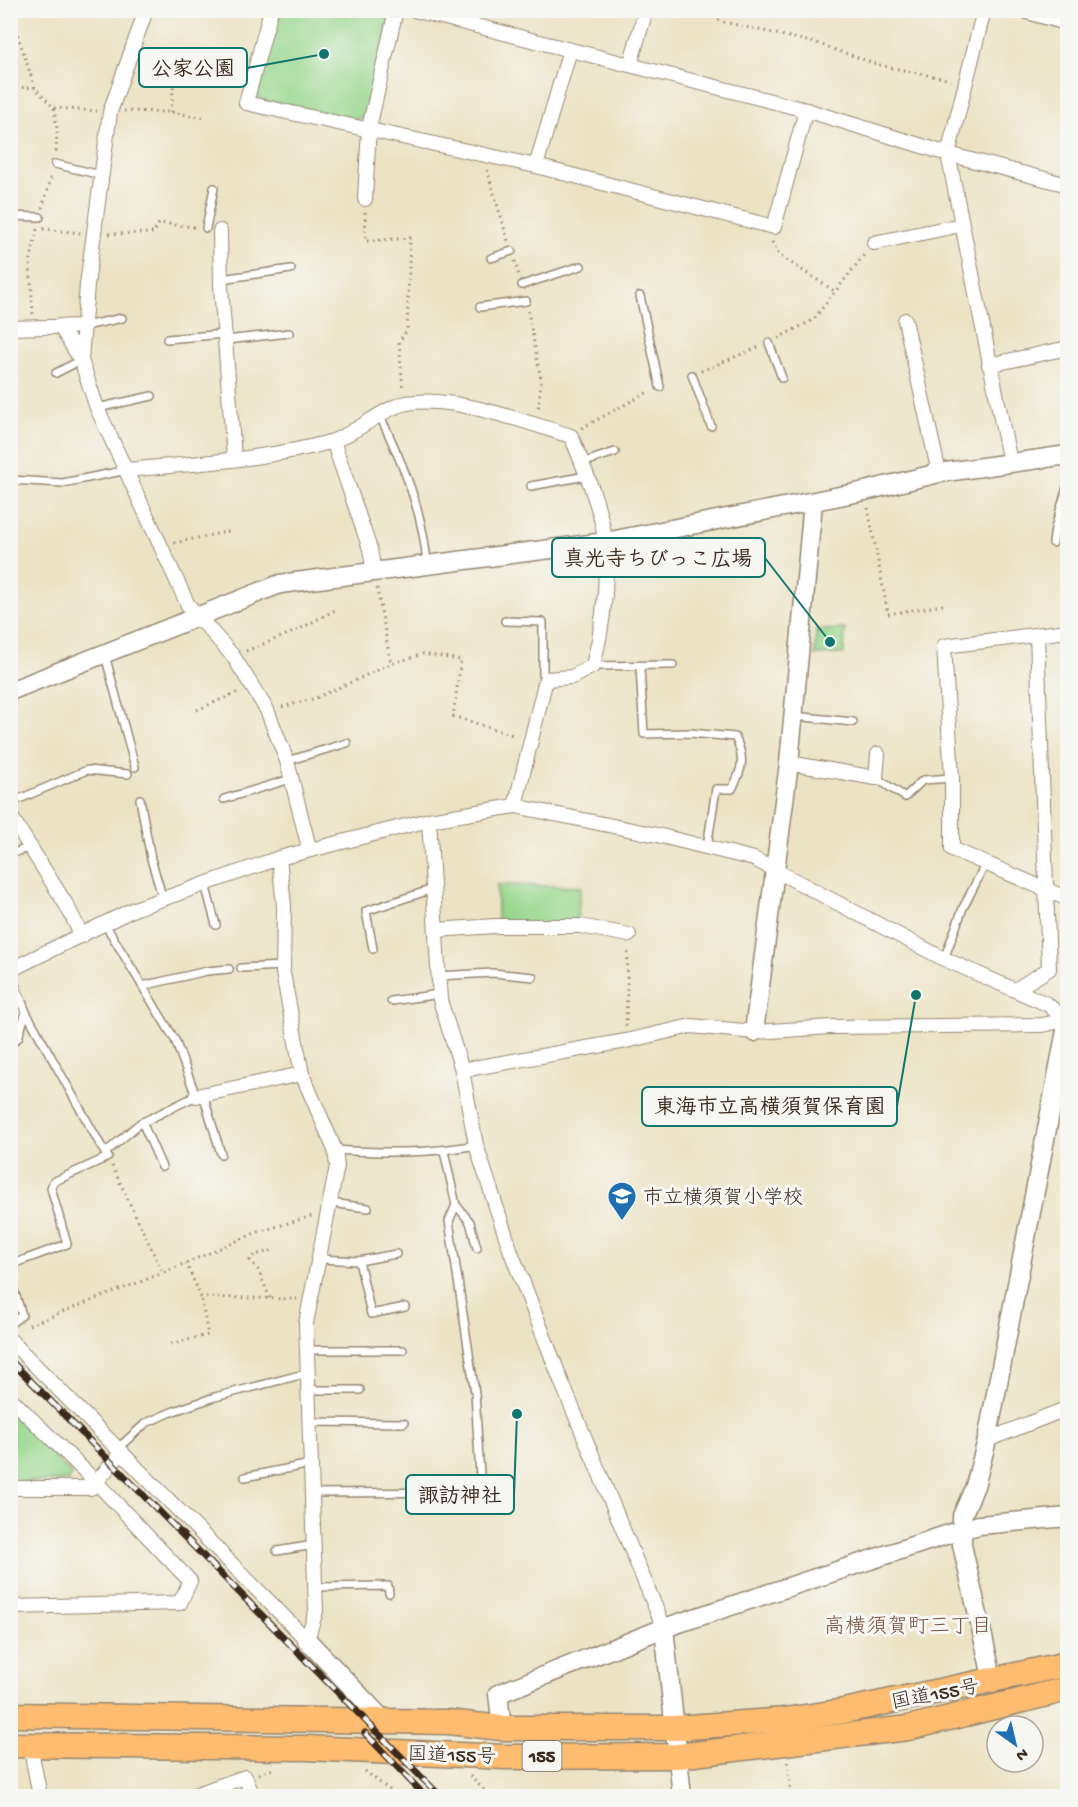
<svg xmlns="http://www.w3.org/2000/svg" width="1078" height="1807" font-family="'Gochi Hand','Klee One',sans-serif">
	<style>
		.green { fill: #98d78d; stroke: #6a8056; stroke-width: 1.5 }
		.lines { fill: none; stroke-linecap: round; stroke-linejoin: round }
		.service-casing { stroke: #948671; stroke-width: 10 }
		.minor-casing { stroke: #948671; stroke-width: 16 }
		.tertiary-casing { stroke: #948671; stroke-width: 21 }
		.trunk-casing { stroke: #948671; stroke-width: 27 }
		.path { stroke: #948671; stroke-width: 3; stroke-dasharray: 1.5 4.5; stroke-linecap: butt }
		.service { stroke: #fff; stroke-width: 7 }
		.minor { stroke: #fff; stroke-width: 14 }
		.tertiary { stroke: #fff; stroke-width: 18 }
		.trunk { stroke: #fdbc70; stroke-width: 24 }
		.rail-casing { stroke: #3b2a1e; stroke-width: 7 }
		.rail { stroke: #f6f6f2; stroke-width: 4.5; stroke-dasharray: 14; stroke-linecap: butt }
		.labels { text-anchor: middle; stroke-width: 6; stroke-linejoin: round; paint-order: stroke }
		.shield { fill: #f6f6f2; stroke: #73675e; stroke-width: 1.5 }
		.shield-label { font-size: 18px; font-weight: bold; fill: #3b2a1e }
		.poi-label { font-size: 20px; fill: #3b2a1e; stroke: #f6f6f2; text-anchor: start }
		.street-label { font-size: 20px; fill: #3b2a1e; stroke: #f6f6f2 }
		.neighbourhood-label { font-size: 21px; fill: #795444; stroke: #f6f6f2 }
		.leader { fill: none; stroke: #0f766e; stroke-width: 2 }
		.callout-dot { fill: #0f766e; stroke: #f6f6f2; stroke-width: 2 }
		.callout { fill: #f6f6f2; stroke: #0f766e; stroke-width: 2 }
		.callout-label { font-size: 21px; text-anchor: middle; font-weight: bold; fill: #3b2a1e }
	</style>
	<rect width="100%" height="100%" fill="#f6f6f2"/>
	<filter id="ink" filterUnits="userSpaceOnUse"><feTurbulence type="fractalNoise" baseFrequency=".0167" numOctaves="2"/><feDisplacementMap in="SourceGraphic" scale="12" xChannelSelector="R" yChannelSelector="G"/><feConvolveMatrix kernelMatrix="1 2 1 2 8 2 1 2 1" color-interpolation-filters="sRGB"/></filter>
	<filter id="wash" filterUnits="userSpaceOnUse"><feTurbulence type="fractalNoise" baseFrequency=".008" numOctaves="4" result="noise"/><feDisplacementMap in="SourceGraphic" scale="24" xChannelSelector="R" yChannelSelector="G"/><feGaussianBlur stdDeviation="1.35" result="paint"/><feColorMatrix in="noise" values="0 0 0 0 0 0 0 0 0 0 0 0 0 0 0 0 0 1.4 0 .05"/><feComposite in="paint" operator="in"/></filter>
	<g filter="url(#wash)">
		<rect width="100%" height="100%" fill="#ece3c4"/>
		<!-- green -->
		<g class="green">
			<polygon points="387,10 391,16 364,116 356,120 260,99 256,92 278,11"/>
			<polygon points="845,629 844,654 815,655 816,630"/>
			<polygon points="497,885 581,887 576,926 497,926"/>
			<polygon points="10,1411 72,1474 68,1481 11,1482"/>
		</g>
	</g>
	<g filter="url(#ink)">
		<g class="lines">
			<!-- service casing -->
			<g class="service-casing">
				<g id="service">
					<polyline points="55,164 101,175"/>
					<polyline points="10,216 40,217"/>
					<polyline points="206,228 214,188"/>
					<polyline points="491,258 512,251"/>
					<polyline points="221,279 291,269"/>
					<polyline points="522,285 581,266"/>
					<polyline points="640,296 660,387"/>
					<polyline points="480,307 526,301"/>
					<polyline points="85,326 122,318"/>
					<polyline points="167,339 224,334"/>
					<polyline points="226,340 289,333"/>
					<polyline points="769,343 782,378"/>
					<polyline points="56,373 81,360"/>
					<polyline points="692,375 711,426"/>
					<polyline points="97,408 152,396"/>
					<path d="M380 416C402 462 424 513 427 565"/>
					<polyline points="582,463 615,452"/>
					<polyline points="10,480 63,483 127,470"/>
					<polyline points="531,486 586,476"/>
					<polyline points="1053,543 1055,528 1068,484"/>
					<polyline points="505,621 543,622 543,676 546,679"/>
					<polyline points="105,655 135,767"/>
					<polyline points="593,666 673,665"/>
					<path d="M640 667 644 734 690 733 735 737C745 758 743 769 732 789H716L707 847"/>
					<polyline points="794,716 853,722"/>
					<polyline points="287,761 347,743"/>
					<polyline points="876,778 905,797 923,780 952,778"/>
					<polyline points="140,799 151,859 163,899"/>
					<polyline points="224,799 291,779"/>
					<polyline points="10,803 87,770 128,774"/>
					<polyline points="10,854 31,847"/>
					<polyline points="205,884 216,925"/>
					<polyline points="373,949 366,911 433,889"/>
					<polyline points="944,959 963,908 986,863"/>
					<polyline points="241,968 283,966"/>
					<polyline points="10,971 26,1012 105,1153 139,1124 196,1096 175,1040 105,924"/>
					<polyline points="438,976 493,973 533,977"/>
					<polyline points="142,986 207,971 229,969"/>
					<polyline points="391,1001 440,994"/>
					<polyline points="10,1044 18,1038 26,1012"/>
					<polyline points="203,1094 221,1154"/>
					<polyline points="142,1122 162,1167"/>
					<path d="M335 1150C383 1153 429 1154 476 1145"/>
					<polyline points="444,1151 456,1205 470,1222 477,1248"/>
					<polyline points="331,1203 368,1208"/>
					<polyline points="320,1259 359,1261 396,1254"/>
					<polyline points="359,1261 371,1314 405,1307"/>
					<polyline points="10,1265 67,1244 51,1188 53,1182 108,1157"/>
					<polyline points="10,1278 22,1315 10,1324"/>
					<polyline points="307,1350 403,1350"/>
					<polyline points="309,1390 360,1390"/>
					<polyline points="310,1422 404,1423"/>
					<polyline points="118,1448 146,1423 174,1411 215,1397 308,1373"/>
					<polyline points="245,1477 311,1464"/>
					<polyline points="312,1493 481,1492 475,1393 449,1221 456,1205"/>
					<polyline points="277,1551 314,1545"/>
					<polyline points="315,1587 388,1586 389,1593"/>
				</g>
			</g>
			<!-- minor casing -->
			<g class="minor-casing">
				<g id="minor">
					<polyline points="146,10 110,112 87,285 81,360 97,408 188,605 233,656 267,710 287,761 309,848"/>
					<polyline points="271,10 246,103 536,166 774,227 806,110"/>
					<polyline points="414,10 806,110 948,154 1068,185"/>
					<polyline points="984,10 948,154 1010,463"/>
					<polyline points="630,65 646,10"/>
					<polyline points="536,166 570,50"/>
					<polyline points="365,199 369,128 396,10"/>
					<polyline points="220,231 221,287 234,458"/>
					<polyline points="874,243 961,225"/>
					<polyline points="905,320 939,473"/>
					<polyline points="60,326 81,360"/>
					<polyline points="10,328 85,326"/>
					<polyline points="989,365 1068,348"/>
					<polyline points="333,441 370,549 374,572"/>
					<path d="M127 470C195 463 264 460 330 442 354 435 384 407 407 403 453 395 525 422 571 436 583 464 603 512 605 542 608 582 603 627 593 666L572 677 546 679 515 806"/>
					<polyline points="1068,631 944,646 952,778 952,849 1068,899"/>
					<polyline points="789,763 876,778 878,754"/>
					<polyline points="10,815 67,906 82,936"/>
					<polyline points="429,820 440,1000 462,1070 476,1145 511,1252 562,1383 664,1628"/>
					<polyline points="436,930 495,926 580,926 629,935"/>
					<polyline points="10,970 134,909 279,858 429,820 515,806 657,835 754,859 944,959 1047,1004 1066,1020"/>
					<polyline points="1015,990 1049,969 1037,635"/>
					<polyline points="462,1070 626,1041 691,1026 754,1032 831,1027 1042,1025 1066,1020"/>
					<polyline points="196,1096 302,1074"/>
					<polyline points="10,1340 307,1640 316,1611 306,1323 337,1166 335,1150 302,1074 283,973 284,906 279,858"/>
					<polyline points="10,1398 96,1482 190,1581 180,1603 10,1607"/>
					<polyline points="987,1440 1068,1408"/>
					<polyline points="10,1488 91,1488 122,1452"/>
					<polyline points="30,1745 40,1796"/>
					<polyline points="191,1796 245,1777 253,1796"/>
				</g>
			</g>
			<!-- tertiary casing -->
			<g class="tertiary-casing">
				<g id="tertiary">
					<polyline points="1028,10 1060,19"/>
					<polyline points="10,691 280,584 605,542 865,491 939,473 1068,455"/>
					<polyline points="754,1032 789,763 813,502"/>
					<polyline points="664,1628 682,1796"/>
					<polyline points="307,1640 384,1721"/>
					<polyline points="993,1681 962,1545 962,1516 975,1486 987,1440 1068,1020"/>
					<polyline points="502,1728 498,1694 664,1628 961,1530 979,1525 1068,1517"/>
				</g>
			</g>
			<!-- trunk casing -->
			<g class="trunk-casing">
				<g id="trunk">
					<polyline points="10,1715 448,1722 502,1728 675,1728 785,1720 844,1711 1068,1664"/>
					<polyline points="10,1745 306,1748 505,1757 678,1756 908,1728 1068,1689"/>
				</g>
			</g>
			<!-- path -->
			<g class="path">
				<polyline points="696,10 724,22 816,43 879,65 951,80"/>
				<polyline points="10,12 35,88 54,108 57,129 56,153"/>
				<polyline points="10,87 35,88"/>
				<polyline points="54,108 97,111"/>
				<polyline points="124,111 171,112 206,118"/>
				<polyline points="171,112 175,69"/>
				<polyline points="487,170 508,241"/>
				<polyline points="42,208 52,174"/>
				<polyline points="365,212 366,241 410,238 407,330 399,342 403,389"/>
				<polyline points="43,229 81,233"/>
				<polyline points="109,234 154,233 159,223 194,227"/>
				<polyline points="772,242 779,255 836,292"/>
				<polyline points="515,261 519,275"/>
				<polyline points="528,311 541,380 538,411"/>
				<polyline points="33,314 30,263 37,229"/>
				<polyline points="778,338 813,320 864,255"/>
				<polyline points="701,371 759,347"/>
				<polyline points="582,428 650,391"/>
				<polyline points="868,508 888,614 943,605"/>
				<polyline points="174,543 230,531"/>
				<polyline points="377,588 391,664"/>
				<polyline points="246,651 296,631 337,609"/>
				<polyline points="282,707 316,698 391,664 423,654 461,660 453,716 516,736"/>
				<polyline points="197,710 238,692"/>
				<polyline points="626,1026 628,949"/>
				<polyline points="112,1166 163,1273 255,1233 312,1216"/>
				<polyline points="186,1263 201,1297 297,1299"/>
				<polyline points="270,1298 258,1270 250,1260 254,1255 275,1250"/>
				<polyline points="29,1325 163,1273"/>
				<polyline points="171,1344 208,1335 201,1297"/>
				<polyline points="788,1762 791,1796"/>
				<polyline points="365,1771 397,1796"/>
				<polyline points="259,1774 273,1769"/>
				<polyline points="470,1776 490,1796"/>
			</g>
			<!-- service -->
			<use href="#service" class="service"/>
			<!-- minor -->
			<use href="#minor" class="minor"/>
			<!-- tertiary -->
			<use href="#tertiary" class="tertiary"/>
			<!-- trunk -->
			<use href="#trunk" class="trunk"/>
			<!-- rail casing -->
			<g class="rail-casing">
				<g id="rail">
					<polyline points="10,1360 440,1796"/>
					<polyline points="365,1733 425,1796"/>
				</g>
			</g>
			<!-- rail -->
			<use href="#rail" class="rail"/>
		</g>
	</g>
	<!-- icons -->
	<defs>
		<g id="school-pin" transform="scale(1.5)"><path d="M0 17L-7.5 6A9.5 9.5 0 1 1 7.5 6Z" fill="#1f6fb2" stroke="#f6f6f2"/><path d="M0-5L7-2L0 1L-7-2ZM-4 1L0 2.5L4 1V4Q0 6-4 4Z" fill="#fff"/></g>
	</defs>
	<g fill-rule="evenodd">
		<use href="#school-pin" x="622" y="1196"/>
	</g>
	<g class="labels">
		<!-- shield labels -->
		<rect class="shield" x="522.5" y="1741" width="39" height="30" rx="4.5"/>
		<g class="shield-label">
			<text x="542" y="1762">155</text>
		</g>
		<!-- poi labels -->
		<g class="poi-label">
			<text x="643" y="1203">市立横須賀小学校</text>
		</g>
		<!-- street labels -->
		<g class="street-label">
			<text transform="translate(935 1693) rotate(-11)" y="7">国道155号</text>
			<text transform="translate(452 1754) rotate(2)" y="7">国道155号</text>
		</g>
		<!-- neighbourhood labels -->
		<g class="neighbourhood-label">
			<text x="908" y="1632">高横須賀町三丁目</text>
		</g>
	</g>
	<!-- callouts -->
	<path class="leader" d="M324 54L247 68M830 642L765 558M916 995L897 1106M517 1414L514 1495"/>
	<g class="callout-dot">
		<circle cx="324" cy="54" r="6"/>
		<circle cx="830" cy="642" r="6"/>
		<circle cx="916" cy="995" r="6"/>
		<circle cx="517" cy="1414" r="6"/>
	</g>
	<g class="callout">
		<rect x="139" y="48" width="108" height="39" rx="6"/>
		<rect x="552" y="538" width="213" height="39" rx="6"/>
		<rect x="642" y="1087" width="255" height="39" rx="6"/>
		<rect x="406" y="1475" width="108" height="39" rx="6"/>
	</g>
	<g class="callout-label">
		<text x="193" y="75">公家公園</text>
		<text x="658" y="565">真光寺ちびっこ広場</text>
		<text x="770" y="1113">東海市立高横須賀保育園</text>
		<text x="460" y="1502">諏訪神社</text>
	</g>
	<!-- margin -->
	<rect width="1078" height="1807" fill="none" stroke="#f6f6f2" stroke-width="36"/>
	<!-- north arrow -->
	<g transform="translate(1015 1744) rotate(146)"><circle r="28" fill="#f6f6f2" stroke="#aba49d" stroke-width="1.5"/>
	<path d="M0-4.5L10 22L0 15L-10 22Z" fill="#1f6fb2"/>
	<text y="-9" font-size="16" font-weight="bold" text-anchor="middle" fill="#3b2a1e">N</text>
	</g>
</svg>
